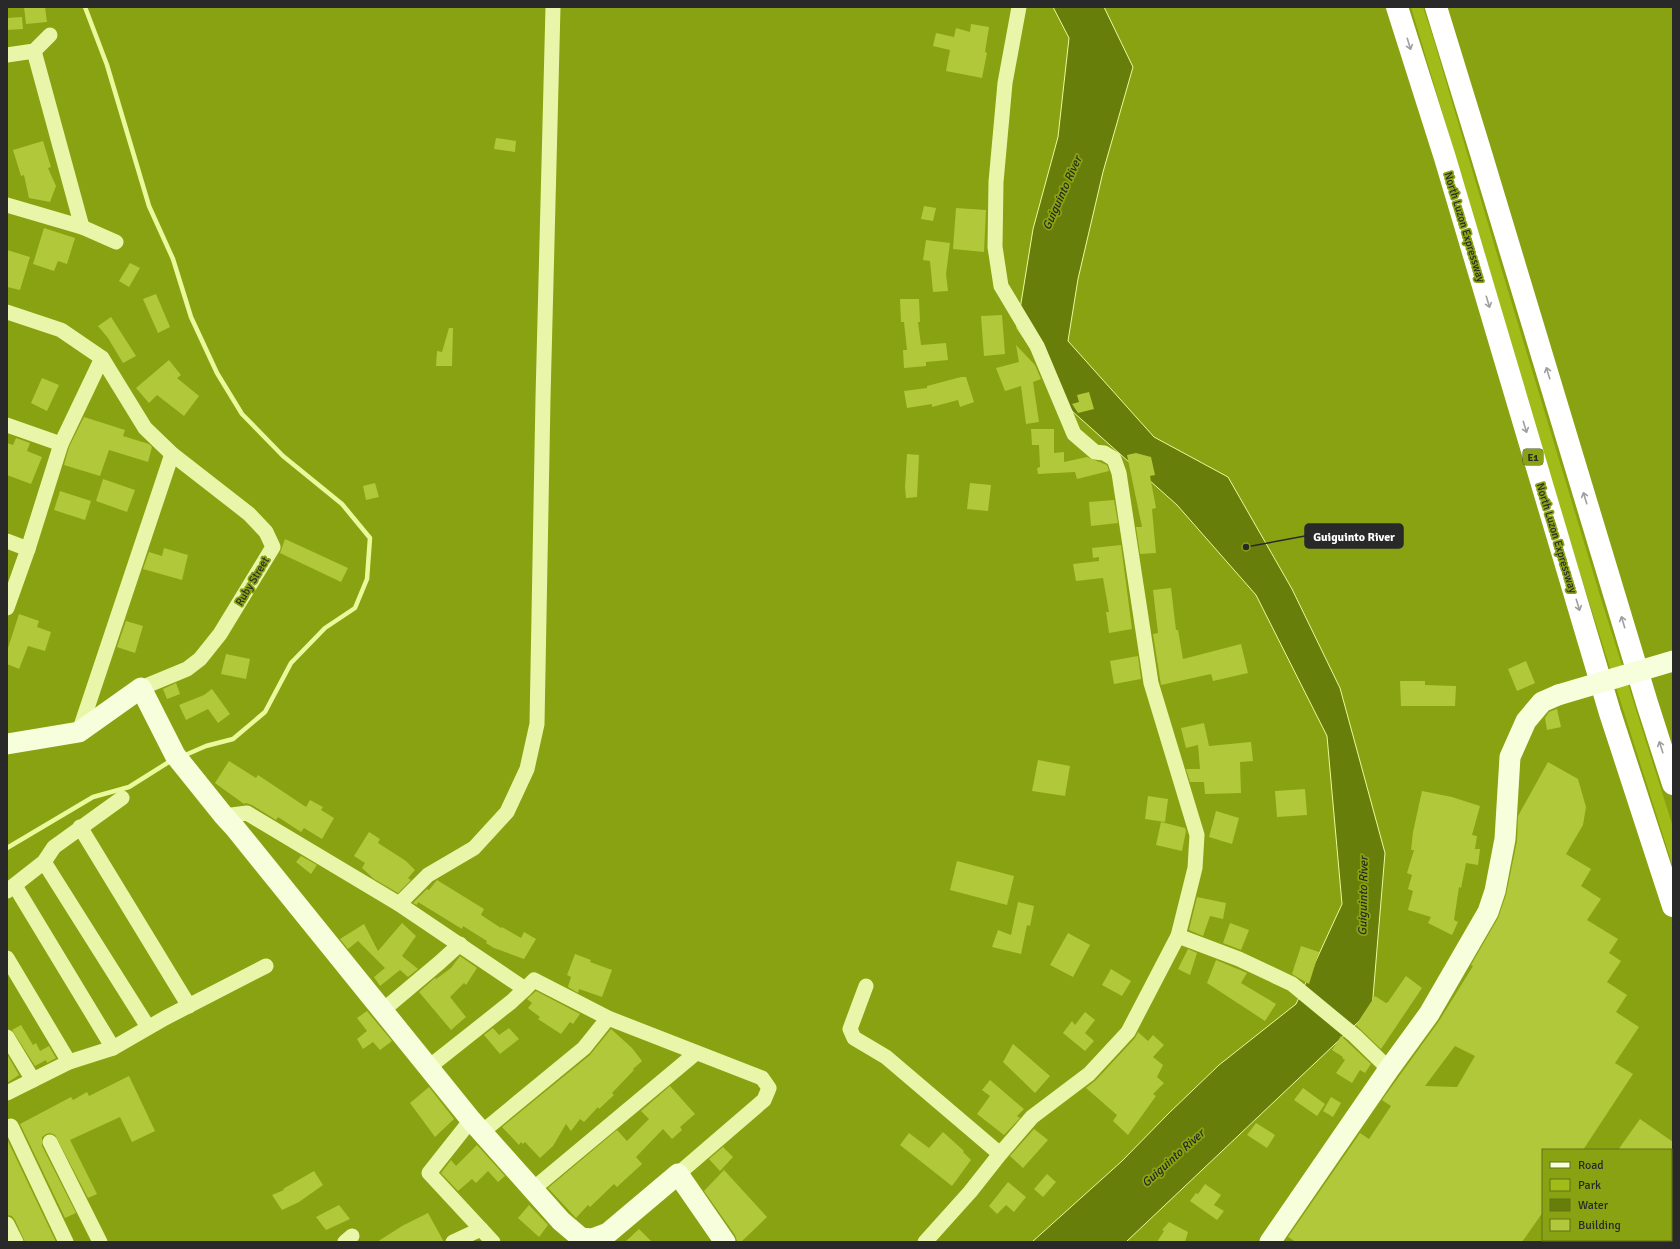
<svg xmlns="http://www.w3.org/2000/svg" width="1680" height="1249" font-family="Signika,sans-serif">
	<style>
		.green { fill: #a1bc18 }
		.water { fill: #687e0a; stroke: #ebf99c }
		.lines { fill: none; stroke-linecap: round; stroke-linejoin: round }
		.stream { stroke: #ebf99c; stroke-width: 4.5 }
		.building { fill: #b1c83a; fill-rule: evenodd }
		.street { stroke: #e9f6aa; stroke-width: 15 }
		.secondary { stroke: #f7fedb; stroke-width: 21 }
		.highway { stroke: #fff; stroke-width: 22 }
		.secondary-bridge { stroke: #f7fedb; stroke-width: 21 }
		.oneway { stroke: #9f9f9f }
		.labels { text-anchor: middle; stroke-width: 3.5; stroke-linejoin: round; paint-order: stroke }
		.shield { fill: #88a211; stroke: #464d22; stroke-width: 1 }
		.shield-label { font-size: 10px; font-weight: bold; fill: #292929 }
		.street-label { font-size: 11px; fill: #292929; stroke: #88a211 }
		.water-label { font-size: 12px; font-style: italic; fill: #272822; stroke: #88a211 }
		.leader { fill: none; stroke: #292929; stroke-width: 1.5 }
		.callout-dot { fill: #292929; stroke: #88a211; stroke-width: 1.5 }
		.callout { fill: #292929; stroke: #292929; stroke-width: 1.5 }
		.callout-label { font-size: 12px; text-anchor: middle; font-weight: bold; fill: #fff }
	</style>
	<rect width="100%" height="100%" fill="#88a211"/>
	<!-- green -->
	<polygon class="green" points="1411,7 1423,7 1432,34 1496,251 1602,602 1673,827 1673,867 1560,510"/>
	<!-- water -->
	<polygon class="water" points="1053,7 1104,7 1133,67 1103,172 1078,279 1068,341 1154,437 1228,477 1292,589 1340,688 1385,853 1372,1009 1126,1242 1032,1242 1122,1161 1168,1114 1219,1065 1296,1004 1342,904 1327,736 1256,595 1177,505 1072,411 1017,328 1033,229 1058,137 1069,38"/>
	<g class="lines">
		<!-- stream -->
		<g class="stream">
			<polyline points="85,7 107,65 149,206 173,259 191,317 217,373 242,414 283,456 342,504 370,538 367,579 355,608 325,628 291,663 265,712 233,739 206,746 183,756"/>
			<polyline points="7,848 93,797 129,787 172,760"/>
		</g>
	</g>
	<!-- building -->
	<g class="building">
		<polygon points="24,7 45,7 47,22 26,24"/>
		<polygon points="22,17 23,29 7,30 7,18"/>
		<polygon points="971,24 989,27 985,52 987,53 982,78 946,71 950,50 933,46 936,33 954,37 956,28 970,32"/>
		<polygon points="496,138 516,141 515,152 494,149"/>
		<polygon points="43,141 51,167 48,168 56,186 50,202 29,198 24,175 21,176 13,150"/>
		<polygon points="924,206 936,208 933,221 921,219"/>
		<polygon points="956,208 986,210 984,252 953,249"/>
		<polygon points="44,228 75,238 67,264 58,261 54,271 33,264"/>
		<polygon points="926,240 950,243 946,274 948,291 933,292 930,261 923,260"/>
		<polygon points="7,250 30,257 20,290 7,287"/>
		<polygon points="130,263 140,268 129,287 119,281"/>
		<polygon points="156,294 170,327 158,333 143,299"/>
		<polygon points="900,299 919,299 920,322 918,322 921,345 946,343 948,360 926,362 926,366 904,368 903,350 907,350 904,322 901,322"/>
		<polygon points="1002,315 1005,354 984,356 981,316"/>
		<polygon points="111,317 136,356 123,363 108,338 98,326"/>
		<polygon points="449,328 453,328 452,366 436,366 437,351 442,352"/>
		<polygon points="1016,345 1035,365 1041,379 1033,382 1039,422 1026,424 1021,386 1005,391 996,368 1019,362"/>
		<polygon points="169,360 181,375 177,378 199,396 184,416 157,395 149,403 136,388"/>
		<polygon points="961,377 966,377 974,402 960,407 958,400 932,407 932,404 907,408 904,391 927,388 927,386"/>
		<polygon points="42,378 59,385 47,411 31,403"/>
		<polygon points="1089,392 1094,409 1078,413 1072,404 1079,402 1077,395"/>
		<polygon points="84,417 125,430 123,436 149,444 152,447 148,462 109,450 100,476 64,465 69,447"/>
		<polygon points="1031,429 1054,429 1054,453 1064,452 1064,462 1087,457 1107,465 1109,471 1077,479 1075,472 1038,474 1037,468 1040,467 1039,445 1032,445"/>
		<polygon points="16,438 30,443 27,451 42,457 31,484 7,475 7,443 13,445"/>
		<polygon points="1136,453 1151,457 1155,475 1150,476 1156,508 1152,509 1156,553 1140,554 1136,527 1142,527 1127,455"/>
		<polygon points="907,454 919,455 917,497 906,498 905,487"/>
		<polygon points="103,479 135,490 127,512 96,501"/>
		<polygon points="375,483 379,497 366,500 363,486"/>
		<polygon points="970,483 991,485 988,511 967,509"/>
		<polygon points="60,491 91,501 85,520 54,510"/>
		<polygon points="1114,500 1118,523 1091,526 1089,502"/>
		<polygon points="285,539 348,568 341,582 280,553"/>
		<polygon points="1121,545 1132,629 1109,633 1106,612 1109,612 1103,578 1076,581 1073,564 1099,561 1099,557 1093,558 1092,548"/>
		<polygon points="164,548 188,555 182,580 143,569 149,552 162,556"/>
		<polygon points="1171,588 1176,630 1178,630 1183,659 1241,644 1248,673 1213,681 1211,674 1161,685 1153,634 1158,633 1153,590"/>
		<polygon points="19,614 39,621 37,627 51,632 45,651 28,646 19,669 7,664 7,651"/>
		<polygon points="126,621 143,626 135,653 117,647"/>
		<polygon points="226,654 250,659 246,679 221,674"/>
		<polygon points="1138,656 1141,679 1114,684 1110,661"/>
		<polygon points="1526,661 1535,683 1517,691 1508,669"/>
		<polygon points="1400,681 1425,681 1425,685 1456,686 1455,706 1401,706"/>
		<polygon points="176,683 180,694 167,699 163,689"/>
		<polygon points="212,689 230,714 218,723 208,709 186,720 179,705 204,695"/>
		<polygon points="1557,709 1561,727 1547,730 1545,718 1549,712"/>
		<polygon points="1204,723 1209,746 1251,742 1253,761 1240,762 1241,793 1205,794 1204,782 1190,782 1186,769 1200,769 1198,745 1186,748 1181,728"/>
		<polygon points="1038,760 1070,766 1065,796 1032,791"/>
		<polygon points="229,761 256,778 258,775 306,807 310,800 323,807 321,810 334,818 322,839 304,828 301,832 278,817 276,820 252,805 246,803 244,804 215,783"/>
		<path d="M1548 762 1578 779 1586 807 1583 825 1566 854 1591 869 1581 886 1601 899 1587 920 1618 939 1609 953 1621 961 1607 982 1627 995 1616 1012 1639 1027 1615 1063 1633 1074 1583 1150H1543V1212L1522 1242H1296L1288 1237 1360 1133 1369 1139 1391 1106 1382 1100 1439 1021 1473 966 1471 965 1498 918 1506 895 1517 841 1518 816ZM1455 1046 1475 1056 1457 1087 1425 1086Z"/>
		<polygon points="1305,789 1307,815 1277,817 1275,791"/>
		<polygon points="1422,791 1452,797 1480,806 1472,835 1477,836 1475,849 1480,849 1478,865 1466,863 1461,888 1459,887 1454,920 1458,922 1452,935 1428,923 1431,917 1408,910 1413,891 1408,889 1412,875 1407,873 1414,850 1411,850 1413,832"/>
		<polygon points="1148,796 1168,799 1165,822 1145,819"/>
		<polygon points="1216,811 1239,818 1232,844 1209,837"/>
		<polygon points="1161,822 1185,828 1186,831 1182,851 1156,845"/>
		<polygon points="369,832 380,839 378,843 406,861 415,870 408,878 411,880 398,893 374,879 362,868 365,863 354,856"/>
		<polygon points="301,856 317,865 311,874 296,862"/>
		<polygon points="957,861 1014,876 1007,905 950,890"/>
		<polygon points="437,880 484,909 481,915 501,928 502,927 521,938 524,932 536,939 524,959 494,948 486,943 487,941 463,926 462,929 418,902 417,905 413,903 427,889 429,890"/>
		<polygon points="1197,897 1226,903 1223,919 1210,916 1203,936 1189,930"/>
		<polygon points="1018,902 1034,906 1030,926 1027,925 1021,954 992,947 998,930 1011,935"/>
		<polygon points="402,923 416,936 402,956 418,969 408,977 400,970 380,986 374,977 385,968 358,941 348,949 340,939 364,924 378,951"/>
		<polygon points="1230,923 1249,930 1241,950 1223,943"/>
		<polygon points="1068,933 1090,945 1073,977 1050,965"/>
		<polygon points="1301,946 1319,952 1309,984 1292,974"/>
		<polygon points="1188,949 1197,953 1190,975 1178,969"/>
		<polygon points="575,954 591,960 590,962 612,970 602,997 579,989 578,993 568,987 571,977 567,975"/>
		<polygon points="460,956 477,968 466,985 464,983 450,997 466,1017 451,1030 419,992 435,978 436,979 451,968"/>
		<polygon points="1216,960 1247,973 1241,983 1276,1004 1265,1021 1207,983"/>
		<polygon points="1111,969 1131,981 1122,996 1102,985"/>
		<polygon points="1406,976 1422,988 1381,1049 1356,1025 1375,996 1386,1003 1388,1002"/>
		<polygon points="536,991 580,1014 573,1024 570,1022 561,1034 538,1019 540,1017 528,1008 532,1003 527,999"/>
		<polygon points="367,1011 392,1041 380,1050 373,1042 363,1049 357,1039 367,1031 357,1018"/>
		<polygon points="1085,1012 1095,1020 1085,1033 1094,1041 1085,1051 1063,1033 1072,1021 1075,1025"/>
		<polygon points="21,1025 33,1045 36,1043 40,1051 49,1046 56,1058 47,1063 46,1060 35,1066 12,1030"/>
		<polygon points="493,1028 499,1035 509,1028 519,1039 500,1054 484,1035"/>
		<polygon points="611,1029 632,1048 642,1061 633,1069 634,1070 612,1093 614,1095 599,1109 598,1107 584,1122 580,1119 571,1131 566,1124 553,1146 540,1158 525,1142 523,1144 521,1142 519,1145 502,1127 590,1055"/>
		<polygon points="1138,1032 1148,1041 1153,1035 1164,1045 1153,1057 1163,1065 1157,1077 1164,1083 1153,1094 1156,1096 1128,1135 1113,1121 1117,1115 1086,1088 1096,1080 1135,1038"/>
		<polygon points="1341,1036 1371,1064 1365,1073 1360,1070 1352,1083 1336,1073 1345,1060 1342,1058 1343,1057 1332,1050"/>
		<polygon points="1013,1044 1050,1076 1035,1093 1003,1062"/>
		<polygon points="7,1054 19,1075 7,1083"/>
		<polygon points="129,1076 155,1131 132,1142 120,1117 70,1140 97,1194 88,1198 55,1135 50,1133 46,1134 42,1137 42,1146 76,1213 65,1218 20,1124 71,1097 73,1100 87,1092 89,1096"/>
		<polygon points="990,1080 1024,1109 1017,1116 1020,1118 1004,1135 977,1114 990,1096 982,1090"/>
		<polygon points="670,1086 695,1114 680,1127 682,1130 672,1139 663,1129 636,1157 642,1164 617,1187 614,1184 590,1207 588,1205 576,1218 548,1188 617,1130 627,1141 649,1119 641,1111"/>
		<polygon points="429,1087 454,1119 435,1137 410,1103"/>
		<polygon points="1303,1088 1325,1104 1317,1116 1294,1100"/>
		<polygon points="1331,1097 1341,1103 1333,1117 1323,1111"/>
		<polygon points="1640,1119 1673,1142 1673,1150 1618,1150"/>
		<polygon points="1256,1123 1275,1135 1267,1148 1247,1135"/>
		<polygon points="1034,1129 1048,1140 1023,1168 1010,1156"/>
		<polygon points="943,1132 964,1151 963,1152 971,1160 952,1186 900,1145 909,1133 929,1148"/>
		<polygon points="7,1139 56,1242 25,1242 15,1220 12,1216 7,1215"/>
		<polygon points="477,1145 505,1176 498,1182 488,1171 476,1183 472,1179 458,1191 441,1173 451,1160 456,1166"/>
		<polygon points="723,1147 733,1157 720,1171 709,1159"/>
		<polygon points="724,1170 767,1217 741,1242 737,1241 735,1235 704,1191"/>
		<polygon points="314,1171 323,1185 299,1202 282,1210 272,1195 284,1190 283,1189"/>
		<polygon points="1047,1174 1056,1182 1043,1197 1034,1189"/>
		<polygon points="1008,1182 1026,1197 1014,1212 1006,1205 997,1214 989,1206"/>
		<polygon points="1205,1184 1221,1195 1214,1205 1224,1211 1217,1220 1190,1201 1196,1193 1198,1194"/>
		<polygon points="339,1205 350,1219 326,1230 316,1217"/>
		<polygon points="529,1205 548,1225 539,1237 518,1218"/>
		<polygon points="428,1213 444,1242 377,1242 402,1226"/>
		<polygon points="1169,1222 1188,1232 1185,1242 1157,1242 1164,1231 1162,1230"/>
		<polygon points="639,1229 652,1242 625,1242"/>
	</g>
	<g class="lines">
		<!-- street -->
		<g class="street">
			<polyline points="1019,7 1005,83 996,182 995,247 1001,286 1037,346 1074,434 1095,452 1104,453 1114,459 1119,473 1151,683 1197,835 1195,868 1178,936"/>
			<polyline points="34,51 82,227"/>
			<polyline points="7,55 34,51 50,35"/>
			<polyline points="7,205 82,227 116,242"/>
			<polyline points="7,312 61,330 102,358 145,428 172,454 249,514 266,532 273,547 220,634 200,659 187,669 141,688"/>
			<polyline points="7,425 61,444"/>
			<polyline points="7,541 28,549"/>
			<polyline points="7,608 28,549 61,444 102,358"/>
			<polyline points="79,732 172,454"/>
			<polyline points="224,816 247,813 399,904 525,989 534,980 608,1018 762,1078 769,1088 764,1100 678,1174"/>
			<polyline points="80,827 189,1006"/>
			<polyline points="44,862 148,1027"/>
			<polyline points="15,886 113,1048"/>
			<polyline points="7,891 44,862 54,847 122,798"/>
			<polyline points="399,904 428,875 474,848 507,812 527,769 537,724 543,398 553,7"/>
			<polyline points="7,958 69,1062"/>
			<polyline points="866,986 850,1029 854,1038 886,1057 1000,1154"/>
			<polyline points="382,1011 439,963 460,944"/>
			<polyline points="7,1037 33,1080"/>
			<polyline points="429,1067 511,1002 525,989"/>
			<polyline points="7,1093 69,1062 113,1048 165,1018 266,966"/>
			<polyline points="471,1120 429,1173 493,1242"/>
			<polyline points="7,1128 11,1126 66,1242"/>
			<polyline points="482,1132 584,1048 608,1018"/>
			<polyline points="50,1142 100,1242"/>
			<polyline points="533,1189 696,1053"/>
			<polyline points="7,1224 16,1242"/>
			<polyline points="345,1242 352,1236"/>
			<polyline points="453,1242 481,1229"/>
			<polyline points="925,1242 970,1192 1000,1154 1032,1117 1089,1074 1128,1032 1178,936 1239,959 1292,984 1355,1036 1389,1069"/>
		</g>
		<!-- secondary -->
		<g class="secondary">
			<polyline points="7,744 79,732 141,688 175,755 224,816 235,828 471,1120 561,1221 581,1238 592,1239 608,1233 678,1174 725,1242"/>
			<polyline points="1270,1242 1389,1069 1429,1014 1488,912 1495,891 1505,839 1510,757 1526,721 1542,702 1558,695"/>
		</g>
		<!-- highway -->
		<g class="highway">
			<polyline points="1397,7 1445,158 1610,713 1673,906"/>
			<polyline points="1436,7 1480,150 1647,703 1673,784"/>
		</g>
		<!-- secondary-bridge -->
		<polyline class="secondary-bridge" points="1558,695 1673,661"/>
	</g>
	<!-- one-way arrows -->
	<defs><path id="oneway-shaft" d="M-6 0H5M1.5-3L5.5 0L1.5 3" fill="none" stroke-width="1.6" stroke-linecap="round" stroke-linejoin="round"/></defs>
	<g class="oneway">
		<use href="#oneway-shaft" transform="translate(1409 44) rotate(73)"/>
		<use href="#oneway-shaft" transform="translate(1488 302) rotate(73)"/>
		<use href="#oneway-shaft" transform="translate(1548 373) rotate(-107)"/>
		<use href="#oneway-shaft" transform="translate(1525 427) rotate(73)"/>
		<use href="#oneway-shaft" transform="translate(1585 498) rotate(-107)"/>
		<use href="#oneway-shaft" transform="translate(1578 605) rotate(73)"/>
		<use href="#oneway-shaft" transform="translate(1623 622) rotate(-107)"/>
		<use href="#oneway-shaft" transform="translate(1661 747) rotate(-108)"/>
	</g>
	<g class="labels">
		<!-- shield labels -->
		<rect class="shield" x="1523" y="449" width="20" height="16" rx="3"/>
		<g class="shield-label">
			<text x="1533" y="461">E1</text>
		</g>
		<!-- street labels -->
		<g class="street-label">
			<text transform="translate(1465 227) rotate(73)" y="4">North Luzon Expressway</text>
			<text transform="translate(1557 538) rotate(73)" y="4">North Luzon Expressway</text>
			<text transform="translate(252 581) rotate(-59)" y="4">Ruby Street</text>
		</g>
		<!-- water labels -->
		<g class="water-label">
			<text transform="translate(1062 193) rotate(-66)" y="4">Guiguinto River</text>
			<text transform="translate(1363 896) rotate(-89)" y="4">Guiguinto River</text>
			<text transform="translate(1173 1158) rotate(-42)" y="4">Guiguinto River</text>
		</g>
	</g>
	<!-- callouts -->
	<path class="leader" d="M1246 547L1305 536"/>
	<circle class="callout-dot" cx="1246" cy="547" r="4"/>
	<rect class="callout" x="1305" y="524" width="98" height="24" rx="4"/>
	<g class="callout-label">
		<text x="1354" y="541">Guiguinto River</text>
	</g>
	<!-- border -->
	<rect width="1680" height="1249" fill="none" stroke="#292929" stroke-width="16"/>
	<!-- legend -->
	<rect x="1542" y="1149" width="130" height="92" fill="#88a211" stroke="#62721b"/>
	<rect x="1550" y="1162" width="20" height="6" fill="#f7fedb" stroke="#62721b"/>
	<text x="1578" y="1169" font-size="12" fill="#292929">Road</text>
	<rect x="1550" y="1179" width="20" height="12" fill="#a1bc18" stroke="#62721b"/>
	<text x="1578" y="1189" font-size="12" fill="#292929">Park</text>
	<rect x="1550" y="1199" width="20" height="12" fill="#687e0a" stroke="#62721b"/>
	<text x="1578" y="1209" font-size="12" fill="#292929">Water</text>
	<rect x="1550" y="1219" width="20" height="12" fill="#b1c83a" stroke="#62721b"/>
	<text x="1578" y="1229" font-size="12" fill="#292929">Building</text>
</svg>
